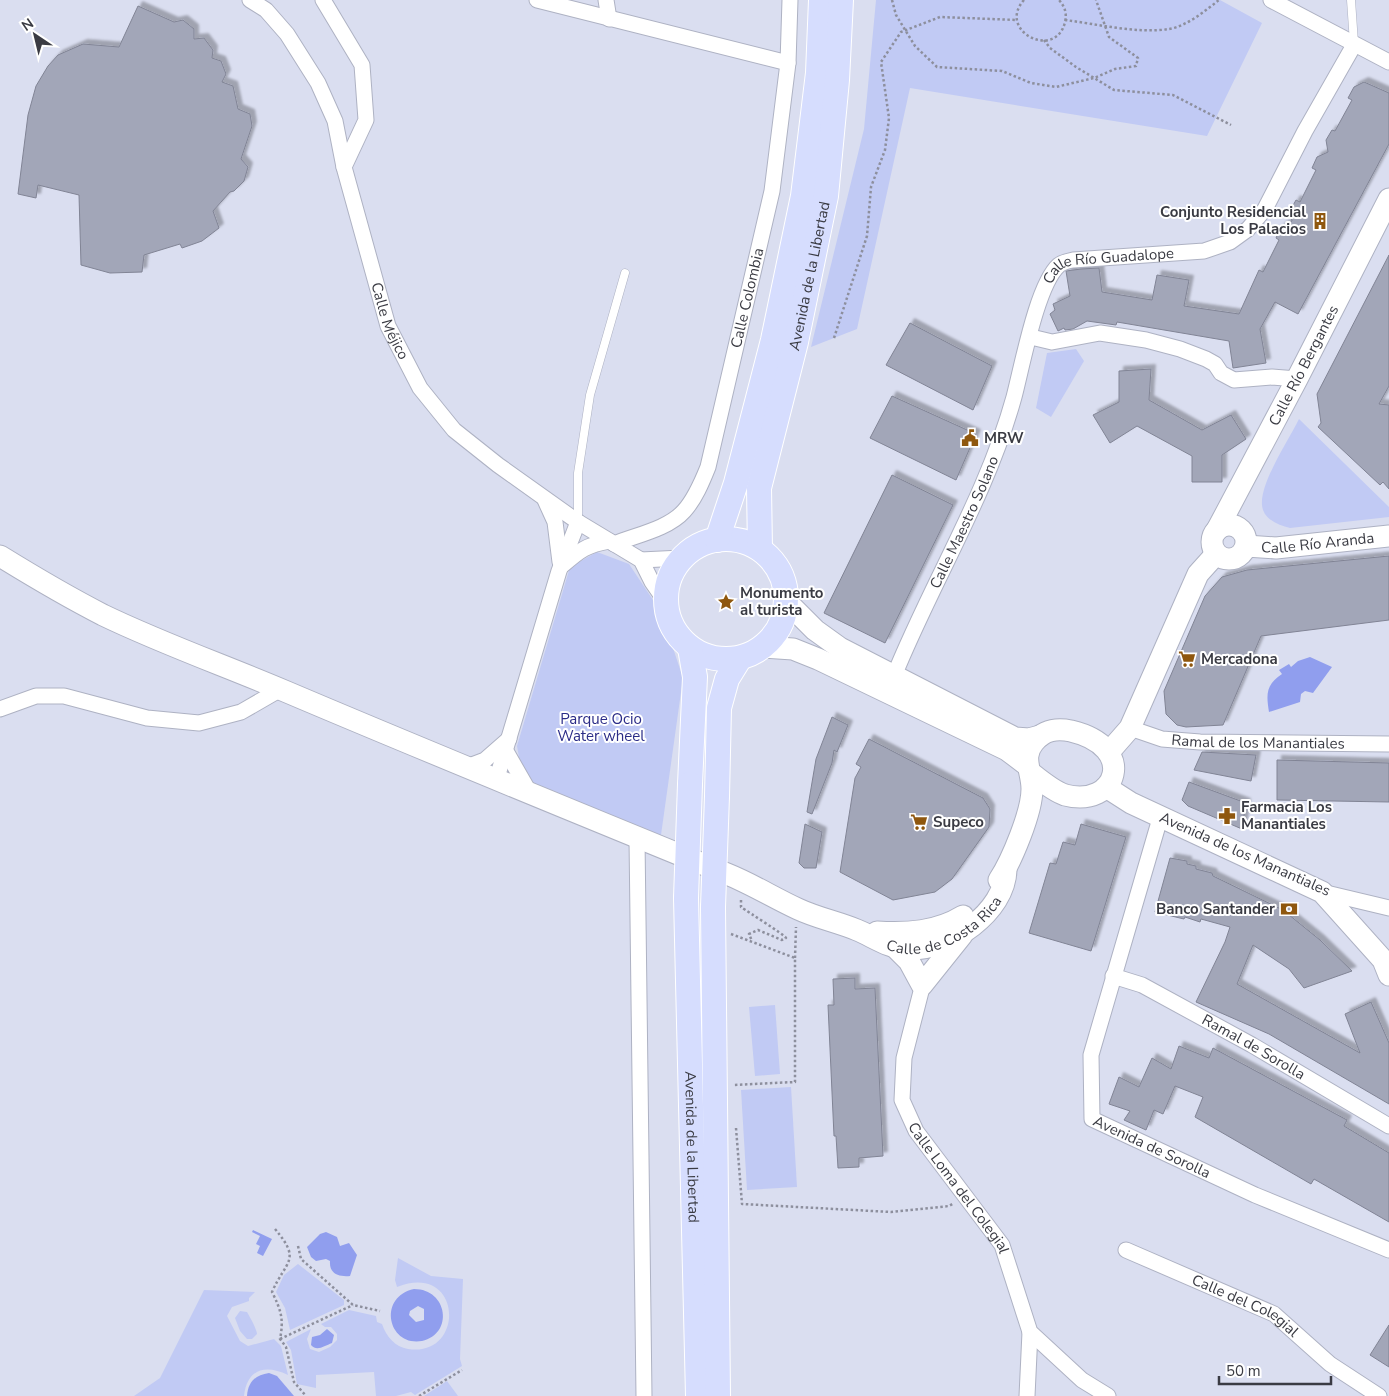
<svg xmlns="http://www.w3.org/2000/svg" width="1389" height="1396" font-family="'Nunito Sans',sans-serif">
	<style>
		.green { fill: #c1caf4 }
		.water { fill: #909eee; fill-rule: evenodd }
		.building { fill: #a2a6b8; stroke: #818495; filter: url(#shadow) }
		.lines { fill: none; stroke-linecap: round; stroke-linejoin: round }
		.lane-casing { stroke: #aeb2c3; stroke-width: 9 }
		.street-casing { stroke: #aeb2c3; stroke-width: 17 }
		.secondary-casing { stroke: #aeb2c3; stroke-width: 23 }
		.primary-casing { stroke: #fff; stroke-width: 26 }
		.path { stroke: #8d8f9d; stroke-width: 2.5; stroke-dasharray: 2.5 2.5; stroke-linecap: butt }
		.lane { stroke: #fff; stroke-width: 8 }
		.street { stroke: #fff; stroke-width: 15 }
		.secondary { stroke: #fff; stroke-width: 21 }
		.primary { stroke: #d6ddfe; stroke-width: 24 }
		.primary-bridge-casing { stroke: #fff; stroke-width: 26; stroke-linecap: butt }
		.primary-bridge { stroke: #d6ddfe; stroke-width: 24 }
		.labels { text-anchor: middle; stroke-width: 4; stroke-linejoin: round; paint-order: stroke }
		.poi-label { font-size: 15px; font-weight: bold; fill: #3a3b43; stroke: #fff; text-anchor: start }
		.street-label { font-size: 15px; fill: #3a3b43; stroke: #fff }
		.park-label { font-size: 15px; fill: #2b2c87; stroke: #fff }
	</style>
	<defs>
		<filter id="shadow"><feDropShadow dx="4.5" dy="-4.5" stdDeviation="1" flood-color="#0004"/></filter>
	</defs>
	<rect width="100%" height="100%" fill="#dadef0"/>
	<!-- green -->
	<g class="green">
		<polygon points="876,0 1220,0 1262,23 1207,136 910,88 857,329 811,347 864,129"/>
		<polygon points="1076,349 1084,361 1051,417 1036,408 1047,353"/>
		<path d="M1299 419 1389 507V517L1290 528C1278 525 1263 519 1262 505 1260 482 1289 440 1299 419Z"/>
		<polygon points="597,552 629,564 661,612 683,678 661,835 538,788 522,774 517,746 570,567"/>
		<polygon points="775,1005 780,1074 755,1076 749,1007"/>
		<polygon points="791,1087 797,1187 747,1190 741,1090"/>
		<path d="M398 1258 431 1276 463 1279 460 1359 462 1366 415 1395 411 1392 396 1396H376L374 1372 316 1375V1388L297 1384 291 1350 286 1342 311 1329 307 1339 310 1349 319 1352 330 1347 337 1340V1334L331 1327H325L321 1324 349 1310 376 1316 377 1322 382 1324C386 1336 395 1347 408 1349 466 1358 463 1261 397 1287L395 1280Z"/>
		<polygon points="298,1264 344,1300 344,1305 290,1330 285,1308 276,1292 284,1275"/>
		<path d="M204 1290 255 1292 249 1298V1301L232 1307 227 1316 240 1341 248 1346 274 1339 281 1346 288 1375C265 1364 247 1369 244 1396H134L160 1378Z"/>
		<path d="M240 1311 247 1312C250 1317 257 1330 257 1334L252 1339H247L240 1331 235 1318Z"/>
		<polygon points="447,1381 458,1396 424,1396"/>
	</g>
	<!-- water -->
	<g class="water">
		<path d="M1310 657 1332 667 1313 693 1305 691 1301 694 1300 702 1269 712C1266 693 1266 685 1282 674L1279 670 1289 664 1291 667 1298 661Z"/>
		<polygon points="253,1230 272,1239 263,1256 257,1253 260,1246 256,1244 260,1236 252,1232"/>
		<path d="M326 1232 337 1237 340 1246 349 1243 357 1255 350 1276C339 1277 329 1274 330 1261L326 1259 316 1261 311 1257 307 1247 320 1234Z"/>
		<path d="M414 1289C448 1289 454 1334 422 1341 388 1347 377 1297 414 1289ZM418 1306 424 1309V1320L416 1322 409 1315 410 1311Z"/>
		<path d="M327 1329 334 1335 332 1343C324 1346 317 1352 311 1345L312 1337 320 1335Z"/>
		<path d="M269 1373 277 1376 294 1396H247C248 1382 255 1375 269 1373Z"/>
	</g>
	<!-- building -->
	<g class="building">
		<polygon points="138,6 174,22 183,20 194,29 194,39 204,38 213,50 212,58 221,61 226,74 222,82 233,86 238,109 250,114 252,126 241,159 248,167 244,181 234,191 230,192 213,211 219,228 202,241 182,248 180,244 144,255 142,272 110,273 81,265 79,195 38,185 36,198 18,194 28,115 36,86 48,66 58,55 83,44 119,47"/>
		<polygon points="1364,82 1389,93 1389,144 1298,314 1275,302 1260,329 1266,363 1233,368 1229,341 1117,322 1116,325 1087,321 1073,329 1065,330 1064,328 1058,331 1050,314 1055,310 1053,304 1070,296 1066,271 1081,269 1099,268 1102,292 1152,300 1157,275 1189,280 1184,306 1239,314 1259,270 1263,272 1279,240 1276,238 1281,227 1292,221 1290,211 1296,200 1300,202 1316,170 1312,168 1317,157 1328,152 1326,140 1332,130 1335,131 1352,100 1348,98 1354,87"/>
		<polygon points="1389,255 1389,386 1379,404 1389,405 1389,489 1383,482 1380,485 1318,427 1321,423 1317,394"/>
		<polygon points="910,323 992,366 973,410 886,365"/>
		<polygon points="1151,369 1149,400 1202,430 1231,415 1246,439 1222,455 1222,482 1192,482 1192,456 1137,426 1110,443 1093,415 1119,402 1119,371"/>
		<polygon points="892,396 976,434 956,480 870,438"/>
		<polygon points="892,475 953,505 885,643 824,613"/>
		<polygon points="1389,556 1389,620 1261,636 1223,725 1186,727 1177,725 1166,714 1164,691 1205,596 1222,577 1247,570"/>
		<polygon points="832,717 848,725 837,752 834,750 832,763 812,814 807,812 816,759"/>
		<polygon points="869,739 983,798 990,809 989,827 952,879 935,892 893,900 840,872 855,778 861,767 856,764"/>
		<polygon points="1202,752 1256,755 1251,781 1194,770"/>
		<polygon points="1277,760 1389,763 1389,802 1277,800"/>
		<polygon points="1189,782 1246,803 1242,829 1188,806 1182,800"/>
		<polygon points="805,824 822,832 816,868 804,868 799,863"/>
		<polygon points="1081,824 1126,837 1091,951 1029,933 1050,863 1056,864 1063,842 1075,845"/>
		<polygon points="1170,858 1187,861 1187,864 1196,866 1196,869 1212,873 1213,876 1283,910 1320,940 1352,971 1304,988 1289,969 1253,945 1237,984 1360,1053 1345,1014 1371,1002 1389,1043 1389,1104 1269,1034 1196,1002 1225,942 1230,927 1201,919 1200,922 1185,917 1184,919 1155,912"/>
		<polygon points="855,978 855,989 875,988 883,1156 859,1158 859,1167 838,1168 836,1136 834,1136 828,1005 834,1005 833,979"/>
		<polygon points="1179,1046 1209,1058 1213,1048 1347,1120 1344,1126 1389,1153 1389,1222 1314,1179 1311,1184 1195,1117 1203,1097 1175,1086 1163,1114 1154,1110 1146,1130 1124,1120 1130,1111 1109,1104 1119,1077 1139,1087 1152,1058 1171,1069"/>
		<polygon points="1389,1325 1389,1367 1370,1355"/>
	</g>
	<g class="lines">
		<!-- lane casing -->
		<g class="lane-casing">
			<g id="lane">
				<polyline points="1351,0 1354,43"/>
				<polyline points="578,522 578,473 590,395 625,273"/>
			</g>
		</g>
		<!-- street casing -->
		<g class="street-casing">
			<g id="street">
				<path id="s1" d="M250 0 266 10 287 34 318 83 335 121 344 167 388 326 420 388 454 430 498 465 578 522 641 560 652 582 666 602"/>
				<polyline points="323,0 362,65 366,120 344,167"/>
				<polyline points="537,0 788,63"/>
				<polyline points="606,0 609,19"/>
				<polyline points="1271,0 1389,62"/>
				<polyline points="1031,337 1052,342 1100,333 1146,340 1180,349 1206,359 1215,364 1221,373 1234,380 1272,377 1297,379"/>
				<polyline points="545,500 555,522 560,562"/>
				<path id="s2" d="M614 544C636 535 668 529 684 511 695 499 702 482 708 467L772 191 788 63 790 0"/>
				<polyline points="641,560 682,558"/>
				<path d="M563 565C580 550 587 545 609 541"/>
				<path id="s3" d="M894 676C932 582 987 495 1014 397 1022 367 1037 284 1059 265 1063 262 1068 261 1073 260L1204 251 1230 242 1248 229 1265 209 1305 131 1354 45"/>
				<polyline points="0,709 36,696 64,696 147,718 199,723 241,712 281,689"/>
				<path id="s4" d="M1130 728 1162 739 1200 742 1389 744"/>
				<polyline points="507,753 531,795"/>
				<polyline points="464,768 485,760 509,739"/>
				<polyline points="496,781 559,571 578,522"/>
				<path id="s5" d="M1161 815 1091 1055 1092 1119 1255 1195 1389 1250"/>
				<polyline points="637,839 644,1396"/>
				<polyline points="1322,892 1389,908"/>
				<path id="s6" d="M925 976 904 1058 902 1100 916 1131 1002 1245 1030 1332 1082 1380 1108 1396"/>
				<path id="s7" d="M1113 976 1142 985 1252 1045 1389 1126"/>
				<path id="s8" d="M1126 1250 1274 1314 1330 1364 1379 1396"/>
				<polyline points="1027,1396 1030,1332"/>
			</g>
		</g>
		<!-- secondary casing -->
		<g class="secondary-casing">
			<g id="secondary">
				<circle cx="1229" cy="542" r="17"/>
				<path id="s9" d="M1217 530 1297 379 1389 199"/>
				<path id="s10" d="M1246 546 1276 548 1389 536"/>
				<path id="s11" d="M0 556C34 577 68 597 103 615 163 644 226 666 287 692 433 754 580 814 727 874 752 884 774 898 798 909 817 918 838 922 857 930 874 937 889 949 910 949 950 950 1005 912 1006 870"/>
				<polyline points="786,601 815,630 840,648 1015,738 1029,739 1040,736"/>
				<polyline points="763,647 793,649 818,659 1007,750 1027,765"/>
				<polyline points="1109,752 1130,728 1198,574 1216,554"/>
				<polyline points="1106,787 1131,803 1322,892 1383,960 1389,975"/>
				<path d="M999 880C1012 860 1032 812 1032 789 1032 771 1021 757 1034 742 1044 730 1056 728 1071 731 1139 747 1117 809 1065 795 1053 791 1040 780 1030 772"/>
				<path d="M877 932C907 934 937 932 963 916"/>
				<polyline points="893,945 909,961 922,985 962,935"/>
			</g>
		</g>
		<!-- primary casing -->
		<g class="primary-casing">
			<g id="primary">
				<circle cx="726" cy="599" r="60"/>
				<polyline points="717,540 736,483 773,340 803,196 818,73 821,0"/>
				<path id="s12" d="M760 549 759 488 796 342 826 196 837 80 841 0"/>
				<polyline points="690,648 695,677 690,784"/>
				<polyline points="717,796 719,708 727,679 740,658"/>
				<path id="s13" d="M686 898 698 1396"/>
				<polyline points="713,907 718,1396"/>
			</g>
		</g>
		<!-- path -->
		<g class="path">
			<polyline points="892,0 896,15 915,46 937,67 1002,71 1031,83 1056,87 1094,78 1115,69 1136,66 1138,58 1109,37 1096,0"/>
			<path d="M1024 0C996 31 1056 61 1065 22 1067 13 1065 7 1059 0"/>
			<path d="M1065 20C1097 24 1138 34 1169 29 1187 26 1205 11 1219 0"/>
			<polyline points="1044,40 1050,48 1076,67 1114,90 1173,95 1231,125"/>
			<polyline points="834,338 867,236 871,187 885,150 889,118 881,62 901,32 940,17 1017,20"/>
			<path d="M741 900V907C748 912 785 935 786 938L782 940 758 930 749 934 752 941"/>
			<polyline points="731,934 795,958 795,1082 733,1085"/>
			<polyline points="795,958 796,927"/>
			<polyline points="736,1128 742,1204 891,1212 949,1206 954,1203"/>
			<path d="M275 1229C302 1261 286 1260 272 1292 281 1310 284 1319 280 1339L286 1347 294 1382 306 1396"/>
			<polyline points="298,1246 301,1259 353,1305 380,1311"/>
			<polyline points="280,1339 353,1305"/>
			<polyline points="419,1396 462,1370"/>
		</g>
		<!-- lane -->
		<use href="#lane" class="lane"/>
		<!-- street -->
		<use href="#street" class="street"/>
		<!-- secondary -->
		<use href="#secondary" class="secondary"/>
		<!-- primary -->
		<use href="#primary" class="primary"/>
		<!-- primary-bridge casing -->
		<g class="primary-bridge-casing">
			<g id="primary-bridge">
				<polyline points="686,898 690,784"/>
				<polyline points="713,907 717,796"/>
			</g>
		</g>
		<!-- primary-bridge -->
		<use href="#primary-bridge" class="primary-bridge"/>
	</g>
	<!-- icons -->
	<defs>
		<g id="building-bare" transform="scale(1.35)"><path d="M-4-6H4V6H1V3H-1V6H-4ZM-2.5-4.3h1.7v1.8h-1.7ZM.8-4.3h1.7v1.8H.8ZM-2.5-1h1.7V.8h-1.7ZM.8-1h1.7V.8H.8Z" fill="#8f570e" stroke="#fff" stroke-width="2.5" paint-order="stroke"/></g>
		<g id="civic-bare" transform="scale(1.35)"><path d="M-.6-6.5H3V-4.5H.6V-3L4-1V1h2V6H-6V1h2V-1L-.6-3ZM-1.2 2.5V6h2.4V2.5Z" fill="#8f570e" stroke="#fff" stroke-width="2.5" paint-order="stroke"/></g>
		<g id="sight-bare" transform="scale(1.35)"><path d="M0-6L1.8-2.2L6-1.7L2.9 1.2L3.7 5.4L0 3.3L-3.7 5.4L-2.9 1.2L-6-1.7L-1.8-2.2Z" fill="#8f570e" stroke="#fff" stroke-width="2.5" paint-order="stroke"/></g>
		<g id="supermarket-bare" transform="scale(1.35)"><path d="M-6-5.5h2.5l.6 2H6L4.5 2H-2.5L-4.4-4H-6ZM-1.5 3.2a1.3 1.3 0 1 0 .1 0ZM3 3.2a1.3 1.3 0 1 0 .1 0Z" fill="#8f570e" stroke="#fff" stroke-width="2.5" paint-order="stroke"/></g>
		<g id="pharmacy-bare" transform="scale(1.35)"><path d="M-2-6h4v4h4v4h-4v4h-4v-4h-4v-4h4Z" fill="#8f570e" stroke="#fff" stroke-width="2.5" paint-order="stroke"/></g>
		<g id="bank-bare" transform="scale(1.35)"><path d="M-6-4H6V4H-6ZM0-2.3a2.3 2.3 0 1 0 0 4.6a2.3 2.3 0 1 0 0-4.6Z" fill="#8f570e" stroke="#fff" stroke-width="2.5" paint-order="stroke"/></g>
	</defs>
	<g fill-rule="evenodd">
		<use href="#building-bare" x="1320" y="221"/>
		<use href="#civic-bare" x="970" y="438"/>
		<use href="#sight-bare" x="726" y="602"/>
		<use href="#supermarket-bare" x="1187" y="659"/>
		<use href="#pharmacy-bare" x="1227" y="816"/>
		<use href="#supermarket-bare" x="919" y="822"/>
		<use href="#bank-bare" x="1289" y="909"/>
	</g>
	<g class="labels">
		<!-- poi labels -->
		<g class="poi-label">
			<text x="1306" y="217" text-anchor="end">Conjunto Residencial<tspan x="1306" dy="17">Los Palacios</tspan></text>
			<text x="984" y="443">MRW</text>
			<text x="740" y="598">Monumento<tspan x="740" dy="17">al turista</tspan></text>
			<text x="1201" y="664">Mercadona</text>
			<text x="1241" y="812">Farmacia Los<tspan x="1241" dy="17">Manantiales</tspan></text>
			<text x="933" y="827">Supeco</text>
			<text x="1275" y="914" text-anchor="end">Banco Santander</text>
		</g>
		<!-- street labels -->
		<g class="street-label">
			<text dy="5" stroke="none"><textPath href="#s3" startOffset="492">Calle Río Guadalope</textPath></text>
			<text dy="5" stroke="none"><textPath href="#s12" startOffset="279">Avenida de la Libertad</textPath></text>
			<text dy="5" stroke="none"><textPath href="#s2" startOffset="302">Calle Colombia</textPath></text>
			<text dy="5" stroke="none"><textPath href="#s1" startOffset="358">Calle Méjico</textPath></text>
			<text dy="5" stroke="none"><textPath href="#s9" startOffset="186">Calle Río Bergantes</textPath></text>
			<text dy="5" stroke="none"><textPath href="#s3" startOffset="169">Calle Maestro Solano</textPath></text>
			<text dy="5" stroke="none"><textPath href="#s10" startOffset="72">Calle Río Aranda</textPath></text>
			<text dy="5" stroke="none"><textPath href="#s4" startOffset="130">Ramal de los Manantiales</textPath></text>
			<text transform="translate(1245 854) rotate(24)" y="5">Avenida de los Manantiales</text>
			<text dy="5" stroke="none"><textPath href="#s11" startOffset="1034">Calle de Costa Rica</textPath></text>
			<text dy="5" stroke="none"><textPath href="#s7" startOffset="158">Ramal de Sorolla</textPath></text>
			<text dy="5" stroke="none"><textPath href="#s5" startOffset="380">Avenida de Sorolla</textPath></text>
			<text dy="5" stroke="none"><textPath href="#s13" startOffset="249">Avenida de la Libertad</textPath></text>
			<text dy="5" stroke="none"><textPath href="#s6" startOffset="232">Calle Loma del Colegial</textPath></text>
			<text dy="5" stroke="none"><textPath href="#s8" startOffset="132">Calle del Colegial</textPath></text>
		</g>
		<!-- park labels -->
		<g class="park-label">
			<text x="601" y="724">Parque Ocio<tspan x="601" dy="17">Water wheel</tspan></text>
		</g>
	</g>
	<!-- north arrow -->
	<g transform="translate(35 35) rotate(325)" stroke="#ffffff" stroke-width="4" paint-order="stroke">
	<path d="M0-4L9 19L0 12L-9 19Z" fill="#3a3b43"/>
	<text y="-8" font-size="14" font-weight="bold" text-anchor="middle" fill="#3a3b43">N</text>
	</g>
	<!-- scale -->
	<path d="M1219 1376v8h112v-8" fill="none" stroke="#3a3b43" stroke-width="2.5"/>
	<text x="1226" y="1376" font-size="15" fill="#3a3b43" stroke="#ffffff" stroke-width="4" paint-order="stroke">50 m</text>
</svg>
